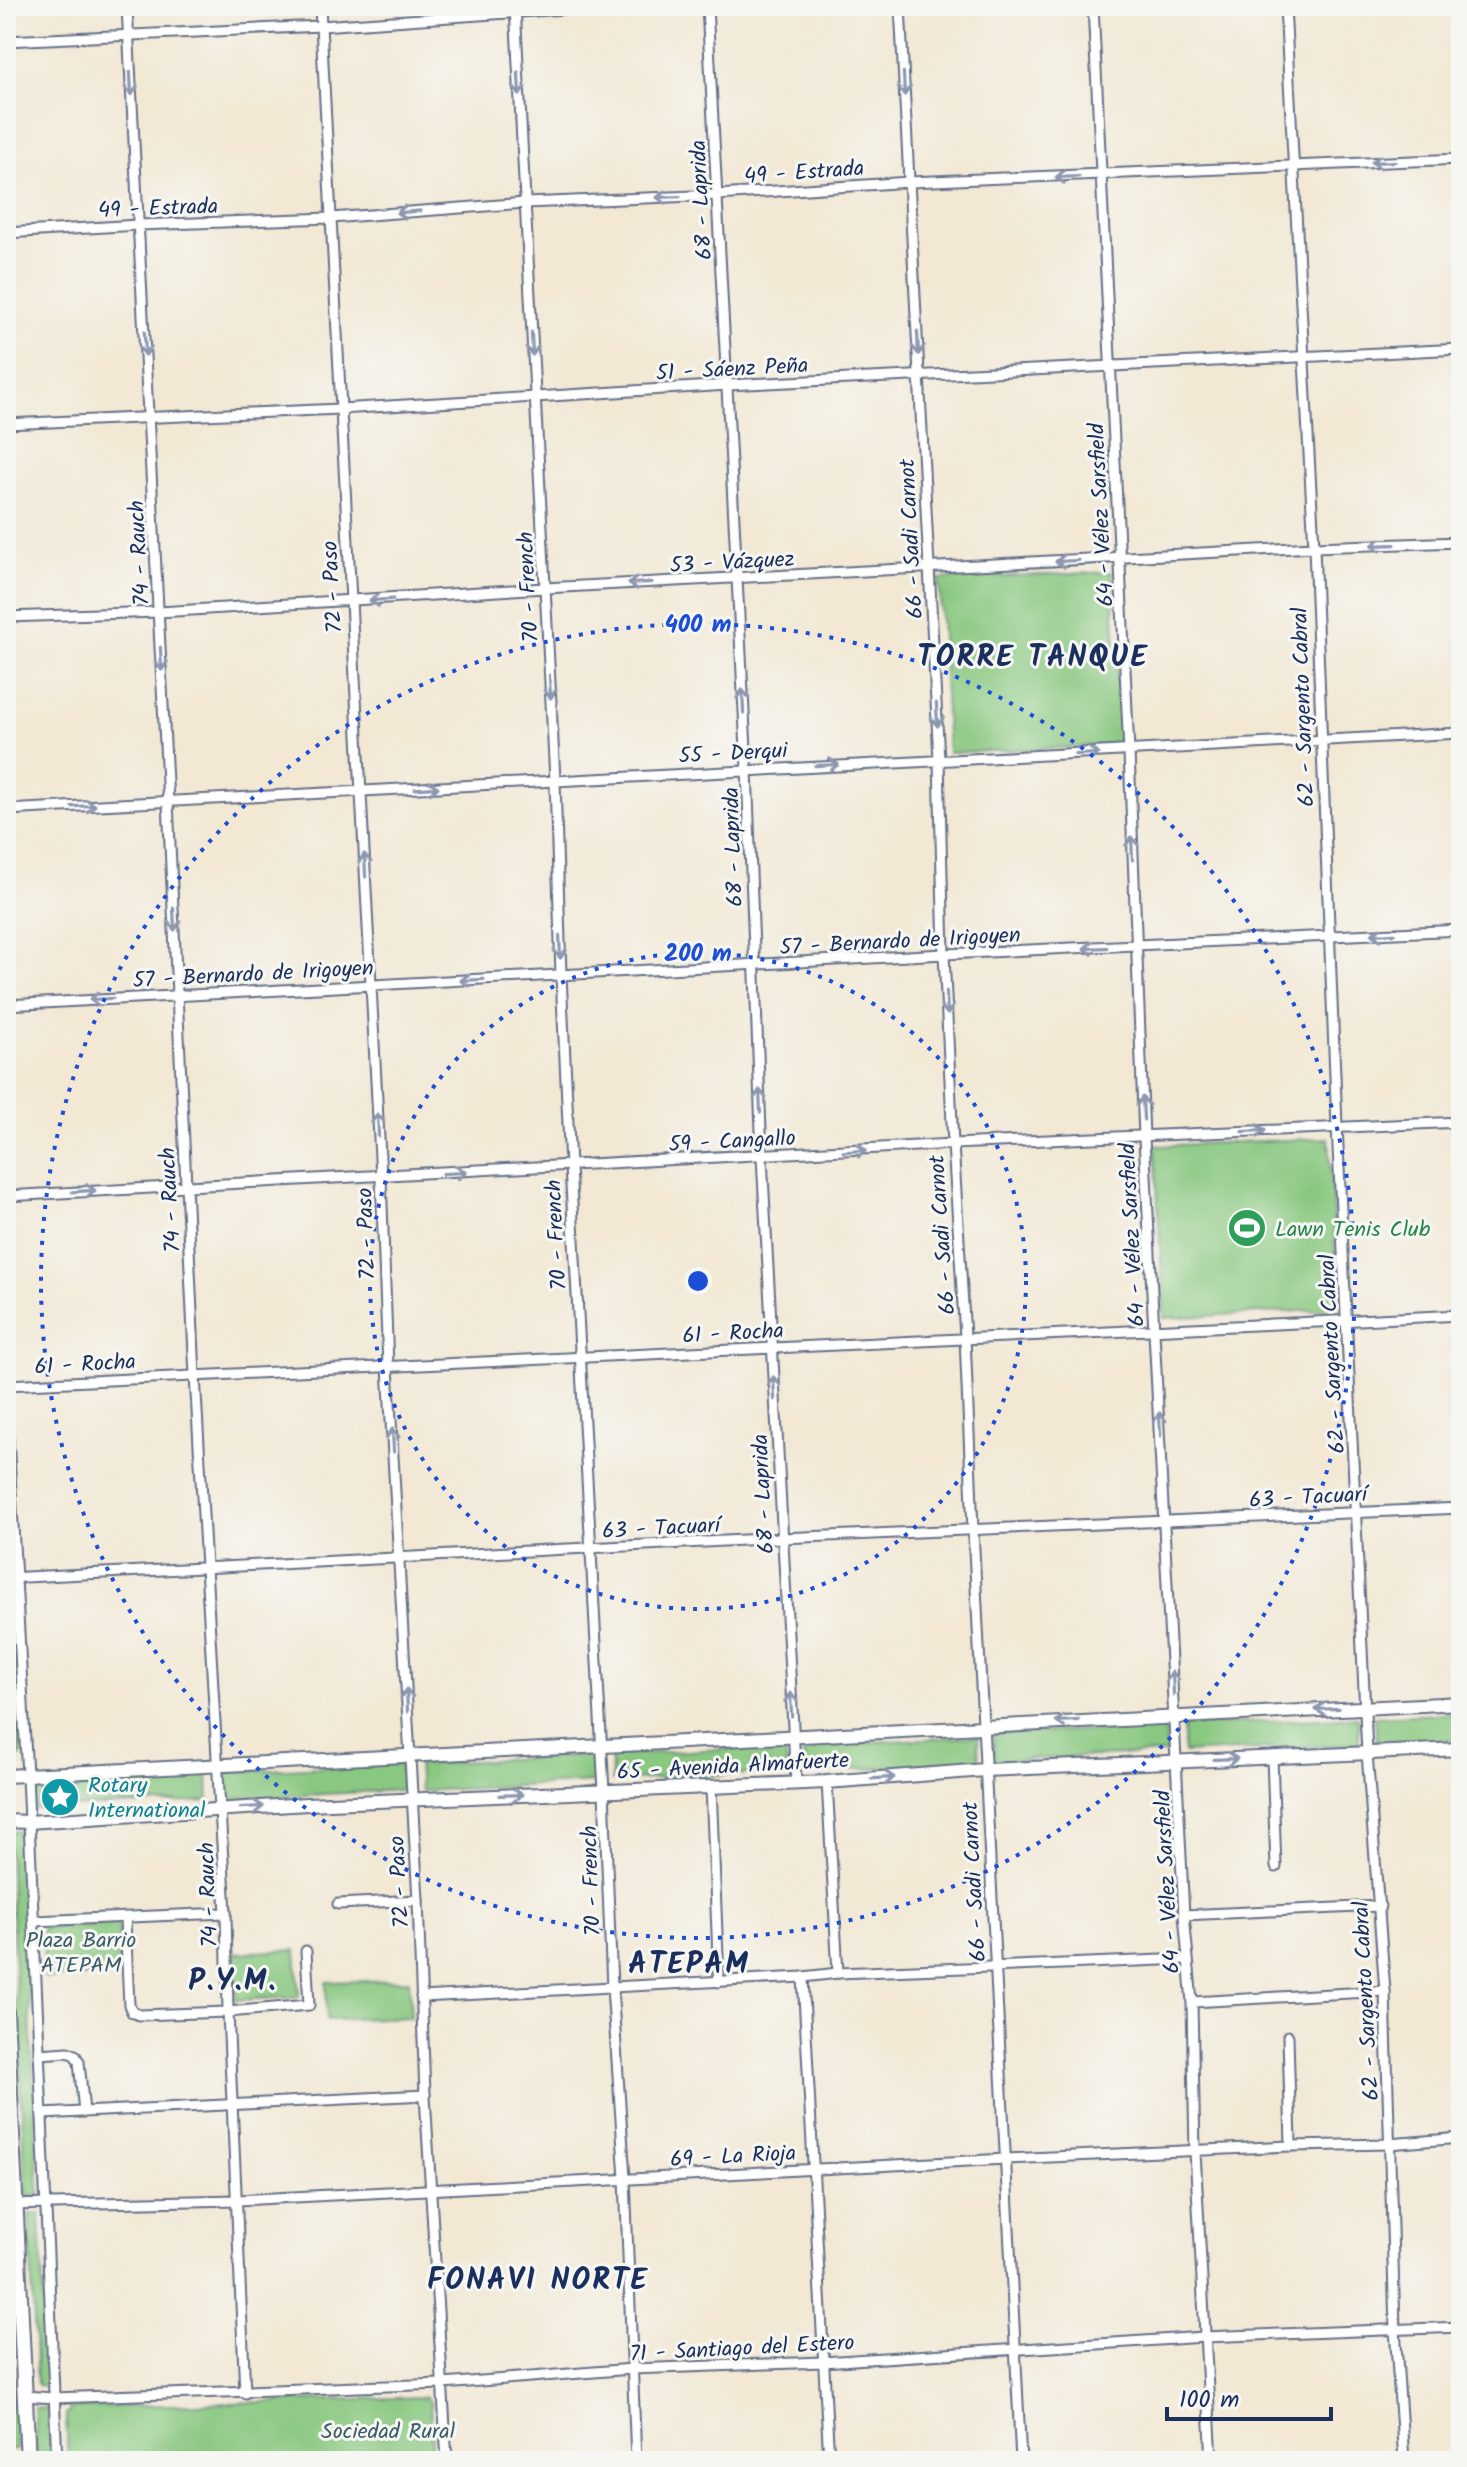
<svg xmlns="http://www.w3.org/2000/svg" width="1467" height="2467" font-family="Kalam,sans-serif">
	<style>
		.green { fill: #89c880; stroke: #527c6f; stroke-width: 2 }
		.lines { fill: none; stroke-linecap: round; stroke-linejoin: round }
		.minor-casing { stroke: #667087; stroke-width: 13 }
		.secondary-casing { stroke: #667087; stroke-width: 16 }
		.trunk-casing { stroke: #667087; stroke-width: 18 }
		.minor { stroke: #fff; stroke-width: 9 }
		.secondary { stroke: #fff; stroke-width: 12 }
		.trunk { stroke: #fff; stroke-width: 14 }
		.oneway { stroke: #8d97ae }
		.ring { fill: none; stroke: #1d4ed8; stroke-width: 4; stroke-dasharray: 4 8 }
		.labels { text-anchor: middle; stroke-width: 6; stroke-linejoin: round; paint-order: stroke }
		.street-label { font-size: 22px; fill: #1b2f5e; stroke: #f6f6f2 }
		.leisure-label { font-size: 22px; fill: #27864d; stroke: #f6f6f2; text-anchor: start }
		.culture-label { font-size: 22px; fill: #0d838f; stroke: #f6f6f2; text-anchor: start }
		.park-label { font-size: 22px; fill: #3c5d68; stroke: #f6f6f2 }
		.district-label { font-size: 30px; font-weight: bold; letter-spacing: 2px; fill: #1b2f5e; stroke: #f6f6f2 }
		.centre { fill: #1d4ed8; stroke: #f6f6f2; stroke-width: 4 }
		.ring-label { font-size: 24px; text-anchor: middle; font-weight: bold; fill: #1d4ed8; stroke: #f6f6f2; stroke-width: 6; stroke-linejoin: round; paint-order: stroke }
	</style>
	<rect width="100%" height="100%" fill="#f6f6f2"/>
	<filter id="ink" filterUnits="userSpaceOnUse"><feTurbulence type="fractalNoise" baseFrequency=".0125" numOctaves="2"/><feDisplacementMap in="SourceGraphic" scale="16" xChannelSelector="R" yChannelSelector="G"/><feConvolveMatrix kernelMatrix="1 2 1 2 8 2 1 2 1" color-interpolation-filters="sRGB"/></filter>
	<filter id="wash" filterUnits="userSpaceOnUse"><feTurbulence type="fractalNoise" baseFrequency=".006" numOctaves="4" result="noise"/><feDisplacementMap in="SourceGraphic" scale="32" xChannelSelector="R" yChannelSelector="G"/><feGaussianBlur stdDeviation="1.8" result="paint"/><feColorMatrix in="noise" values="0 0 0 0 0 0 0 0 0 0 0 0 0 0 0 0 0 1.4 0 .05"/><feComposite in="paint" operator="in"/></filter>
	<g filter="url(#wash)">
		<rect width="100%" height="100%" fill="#f2e8d4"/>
		<!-- green -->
		<g class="green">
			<polygon points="1112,572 1121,745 948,753 939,579"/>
			<polygon points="1329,1138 1338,1309 1164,1318 1155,1146"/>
			<polygon points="12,1589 22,1756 7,1756 6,1590"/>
			<polygon points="1461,1713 1461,1739 1377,1744 1375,1717"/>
			<polygon points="1358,1717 1359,1744 1184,1753 1183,1726"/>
			<polygon points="1165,1727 1167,1753 994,1761 993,1734"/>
			<polygon points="978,1736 979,1763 804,1772 803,1746"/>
			<polygon points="785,1746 787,1772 612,1781 611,1755"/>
			<polygon points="593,1755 594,1782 420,1791 418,1764"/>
			<polygon points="400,1763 402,1790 227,1799 226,1772"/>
			<polygon points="208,1774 209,1801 35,1809 33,1783"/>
			<polygon points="21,1831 39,2195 26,2196 8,1832"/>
			<polygon points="118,1924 120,1975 45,1978 42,1928"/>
			<polygon points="296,1950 299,1997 236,2000 234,1953"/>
			<polygon points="409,1980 411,2017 327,2020 326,1982"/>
			<polygon points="40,2213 47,2386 37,2385 29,2214"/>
			<polygon points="6,2215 17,2450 6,2450"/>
			<polygon points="426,2397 430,2402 433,2461 68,2461 66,2414 72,2408"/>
			<polygon points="34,2408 48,2409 50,2461 37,2461"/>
		</g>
	</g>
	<g filter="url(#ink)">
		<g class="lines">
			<!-- minor casing -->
			<g class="minor-casing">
				<g id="minor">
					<polyline points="127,6 168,802 195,1376 226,1913 228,2012 245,2393"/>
					<polyline points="320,6 381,1177 388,1367 418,1900 425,2095 447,2461"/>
					<polyline points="515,6 555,780 561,975 570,1166 604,1791 612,1987 625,2178 636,2461"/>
					<polyline points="707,6 747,769 762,1157 796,1782"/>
					<polyline points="900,6 939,760 944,954 953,1144 965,1337 973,1530 1021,2461"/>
					<polyline points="1093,6 1129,752 1144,1137 1184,1915 1192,2002 1195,2152 1212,2461"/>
					<polyline points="1285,6 1314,547 1337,1126 1367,1753 1385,1991 1395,2329 1404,2461"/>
					<polyline points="6,41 321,26 608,6"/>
					<polyline points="6,233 138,225 331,218 525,203 718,195 910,182 1461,159"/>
					<polyline points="6,424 340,409 728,385 1461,349"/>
					<polyline points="6,617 159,612 545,588 1314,547 1461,542"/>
					<polyline points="6,810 1461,733"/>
					<polyline points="6,1005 944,954 1461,930"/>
					<polyline points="6,1196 953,1144 1461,1122"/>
					<polyline points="6,1385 1461,1315"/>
					<polyline points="6,1401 27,1775 57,2461"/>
					<polyline points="6,1578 782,1538 1461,1508"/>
					<polyline points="1272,1757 1276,1867"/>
					<polyline points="827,1782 838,1973"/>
					<polyline points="711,1786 719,1982"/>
					<polyline points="338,1904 418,1900"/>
					<polyline points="1184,1915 1380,1906"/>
					<polyline points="125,1918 129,2005 132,2012 139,2015 228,2012 309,2005 306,1951"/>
					<polyline points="34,1921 226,1913"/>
					<polyline points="803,1977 829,2461"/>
					<polyline points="421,1997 803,1977 838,1973 1187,1959"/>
					<polyline points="1192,2002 1385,1991"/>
					<polyline points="1288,2036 1291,2146"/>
					<polyline points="39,2054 68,2052 75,2055 79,2062 84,2112"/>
					<polyline points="42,2114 425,2095"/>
					<polyline points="6,2205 238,2200 1006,2159 1291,2146 1389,2144 1461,2138"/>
					<polyline points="25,2396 53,2398 443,2384 632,2369 823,2362 1204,2337 1461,2327"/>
				</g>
			</g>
			<!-- secondary casing -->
			<g class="secondary-casing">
				<g id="secondary">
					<polyline points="6,1776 1461,1703"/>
					<polyline points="6,1821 28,1822 307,1804 827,1782 985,1770 1461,1749"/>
				</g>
			</g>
			<!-- trunk casing -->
			<g class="trunk-casing">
				<polyline id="trunk" points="6,2012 28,2461"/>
			</g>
			<!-- minor -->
			<use href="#minor" class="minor"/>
			<!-- secondary -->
			<use href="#secondary" class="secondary"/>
			<!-- trunk -->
			<use href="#trunk" class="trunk"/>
		</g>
		<!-- one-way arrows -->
		<defs><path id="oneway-shaft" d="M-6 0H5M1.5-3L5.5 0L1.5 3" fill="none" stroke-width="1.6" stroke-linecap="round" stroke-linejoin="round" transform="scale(2)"/></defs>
		<g class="oneway">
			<use href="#oneway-shaft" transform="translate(131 84) rotate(87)"/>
			<use href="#oneway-shaft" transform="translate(519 84) rotate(87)"/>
			<use href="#oneway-shaft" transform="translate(904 84) rotate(87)"/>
			<use href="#oneway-shaft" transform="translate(1383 162) rotate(178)"/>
			<use href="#oneway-shaft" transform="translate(1067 177) rotate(178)"/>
			<use href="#oneway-shaft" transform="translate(668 197) rotate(178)"/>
			<use href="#oneway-shaft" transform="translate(408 212) rotate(175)"/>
			<use href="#oneway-shaft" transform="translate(918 343) rotate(87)"/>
			<use href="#oneway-shaft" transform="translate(145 344) rotate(87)"/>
			<use href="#oneway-shaft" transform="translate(532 344) rotate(87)"/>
			<use href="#oneway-shaft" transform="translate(1383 545) rotate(178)"/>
			<use href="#oneway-shaft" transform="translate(1067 561) rotate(177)"/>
			<use href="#oneway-shaft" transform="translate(640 583) rotate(177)"/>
			<use href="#oneway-shaft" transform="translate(381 600) rotate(176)"/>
			<use href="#oneway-shaft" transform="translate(161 659) rotate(87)"/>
			<use href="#oneway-shaft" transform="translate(550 687) rotate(87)"/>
			<use href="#oneway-shaft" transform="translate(743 701) rotate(-93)"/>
			<use href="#oneway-shaft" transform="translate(937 715) rotate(87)"/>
			<use href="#oneway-shaft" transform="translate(1087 754) rotate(-3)"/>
			<use href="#oneway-shaft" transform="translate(827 765) rotate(-3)"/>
			<use href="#oneway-shaft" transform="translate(427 788) rotate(-4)"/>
			<use href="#oneway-shaft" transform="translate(84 806) rotate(-3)"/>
			<use href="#oneway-shaft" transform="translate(1132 848) rotate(-92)"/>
			<use href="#oneway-shaft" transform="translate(365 865) rotate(-93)"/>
			<use href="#oneway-shaft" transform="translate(174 919) rotate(87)"/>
			<use href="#oneway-shaft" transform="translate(1383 934) rotate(177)"/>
			<use href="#oneway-shaft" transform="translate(560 947) rotate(88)"/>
			<use href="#oneway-shaft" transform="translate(1095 948) rotate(178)"/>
			<use href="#oneway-shaft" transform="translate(472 980) rotate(177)"/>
			<use href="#oneway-shaft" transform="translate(101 999) rotate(177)"/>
			<use href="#oneway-shaft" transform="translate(947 1003) rotate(87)"/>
			<use href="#oneway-shaft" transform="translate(760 1101) rotate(-92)"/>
			<use href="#oneway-shaft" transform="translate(1143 1108) rotate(-93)"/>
			<use href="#oneway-shaft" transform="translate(378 1125) rotate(-93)"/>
			<use href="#oneway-shaft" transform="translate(1254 1131) rotate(-3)"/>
			<use href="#oneway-shaft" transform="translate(855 1151) rotate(-4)"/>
			<use href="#oneway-shaft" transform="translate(455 1173) rotate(-3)"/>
			<use href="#oneway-shaft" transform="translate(84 1191) rotate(-4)"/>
			<use href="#oneway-shaft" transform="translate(774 1388) rotate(-93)"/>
			<use href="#oneway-shaft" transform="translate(1160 1424) rotate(-93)"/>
			<use href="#oneway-shaft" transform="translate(393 1440) rotate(-93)"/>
			<use href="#oneway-shaft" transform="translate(1173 1683) rotate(-93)"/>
			<use href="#oneway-shaft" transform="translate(407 1700) rotate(-93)"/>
			<use href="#oneway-shaft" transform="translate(791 1704) rotate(-93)"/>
			<use href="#oneway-shaft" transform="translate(1327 1709) rotate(177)"/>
			<use href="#oneway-shaft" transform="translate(1067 1721) rotate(177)"/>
			<use href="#oneway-shaft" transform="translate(1226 1759) rotate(-2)"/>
			<use href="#oneway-shaft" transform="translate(883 1778) rotate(-4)"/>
			<use href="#oneway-shaft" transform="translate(511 1795) rotate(-2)"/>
			<use href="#oneway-shaft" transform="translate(252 1807) rotate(-3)"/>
		</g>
	</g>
	<!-- distance rings -->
	<g class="ring">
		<circle cx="698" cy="1281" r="328"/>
		<circle cx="698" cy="1281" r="657"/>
	</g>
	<!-- icons -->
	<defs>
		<g id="stadium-disc" transform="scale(2)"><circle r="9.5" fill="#2e9e5b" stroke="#f6f6f2"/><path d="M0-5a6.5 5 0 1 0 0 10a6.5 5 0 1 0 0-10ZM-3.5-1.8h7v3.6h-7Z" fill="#fff"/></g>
		<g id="sight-disc" transform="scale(2)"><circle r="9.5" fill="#0f9aa8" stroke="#f6f6f2"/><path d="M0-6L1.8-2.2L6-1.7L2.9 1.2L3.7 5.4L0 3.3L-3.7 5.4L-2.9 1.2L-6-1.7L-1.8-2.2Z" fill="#fff"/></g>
	</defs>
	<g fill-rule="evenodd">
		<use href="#stadium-disc" x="1247" y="1228"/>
		<use href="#sight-disc" x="60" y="1797"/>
	</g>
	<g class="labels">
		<!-- street labels -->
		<g class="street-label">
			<text transform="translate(804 171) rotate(-4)" y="8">49 - Estrada</text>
			<text transform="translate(700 200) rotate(-93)" y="8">68 - Laprida</text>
			<text transform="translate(158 207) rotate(-2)" y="8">49 - Estrada</text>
			<text transform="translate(732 368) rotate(-3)" y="8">51 - Sáenz Peña</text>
			<text transform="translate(1100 515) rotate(-93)" y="8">64 - Vélez Sarsfield</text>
			<text transform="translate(910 539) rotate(-93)" y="8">66 - Sadi Carnot</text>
			<text transform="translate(138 553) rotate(-93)" y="8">74 - Rauch</text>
			<text transform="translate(732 561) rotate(-3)" y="8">53 - Vázquez</text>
			<text transform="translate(331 587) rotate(-93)" y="8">72 - Paso</text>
			<text transform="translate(527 587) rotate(-93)" y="8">70 - French</text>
			<text transform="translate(1302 707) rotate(-92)" y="8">62 - Sargento Cabral</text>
			<text transform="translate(733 752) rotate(-3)" y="8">55 - Derqui</text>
			<text transform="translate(732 847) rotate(-92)" y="8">68 - Laprida</text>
			<text transform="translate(900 940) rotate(-3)" y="8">57 - Bernardo de Irigoyen</text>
			<text transform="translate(253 973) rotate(-3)" y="8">57 - Bernardo de Irigoyen</text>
			<text transform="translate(732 1140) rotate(-3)" y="8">59 - Cangallo</text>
			<text transform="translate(169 1200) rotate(-93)" y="8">74 - Rauch</text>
			<text transform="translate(365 1234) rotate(-92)" y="8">72 - Paso</text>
			<text transform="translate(555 1235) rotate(-93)" y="8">70 - French</text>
			<text transform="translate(941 1235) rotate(-94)" y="8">66 - Sadi Carnot</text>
			<text transform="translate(1131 1235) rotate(-93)" y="8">64 - Vélez Sarsfield</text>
			<text transform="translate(733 1332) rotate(-3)" y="8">61 - Rocha</text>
			<text transform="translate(1331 1354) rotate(-93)" y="8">62 - Sargento Cabral</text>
			<text transform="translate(85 1363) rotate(-3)" y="8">61 - Rocha</text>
			<text transform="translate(762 1494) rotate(-93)" y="8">68 - Laprida</text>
			<text transform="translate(1308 1496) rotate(-3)" y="8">63 - Tacuarí</text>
			<text transform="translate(661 1527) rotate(-3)" y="8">63 - Tacuarí</text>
			<text transform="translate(733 1765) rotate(-3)" y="8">65 - Avenida Almafuerte</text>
			<text transform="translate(590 1881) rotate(-92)" y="8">70 - French</text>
			<text transform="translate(398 1882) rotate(-93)" y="8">72 - Paso</text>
			<text transform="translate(973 1882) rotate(-93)" y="8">66 - Sadi Carnot</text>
			<text transform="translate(1166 1882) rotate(-93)" y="8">64 - Vélez Sarsfield</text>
			<text transform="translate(207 1895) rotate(-92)" y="8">74 - Rauch</text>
			<text transform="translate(1365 2001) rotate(-93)" y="8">62 - Sargento Cabral</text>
			<text transform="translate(733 2155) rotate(-3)" y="8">69 - La Rioja</text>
			<text transform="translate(742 2347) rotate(-3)" y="8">71 - Santiago del Estero</text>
		</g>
		<!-- leisure labels -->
		<g class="leisure-label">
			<text x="1275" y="1236">Lawn Tenis Club</text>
		</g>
		<!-- culture labels -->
		<g class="culture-label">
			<text x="88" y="1792">Rotary<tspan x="88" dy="25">International</tspan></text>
		</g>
		<!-- park labels -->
		<g class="park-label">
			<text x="81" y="1947">Plaza Barrio<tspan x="81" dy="25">ATEPAM</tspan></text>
			<text x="388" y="2438">Sociedad Rural</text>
		</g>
		<!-- district labels -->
		<g class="district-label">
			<text x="1033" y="666">TORRE TANQUE</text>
			<text x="689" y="1973">ATEPAM</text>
			<text x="233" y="1990">P.Y.M.</text>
			<text x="538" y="2289">FONAVI NORTE</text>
		</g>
	</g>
	<circle cx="698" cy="1281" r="12" class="centre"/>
	<g class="ring-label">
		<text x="698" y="632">400 m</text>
		<text x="698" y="961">200 m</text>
	</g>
	<!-- margin -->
	<rect width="1467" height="2467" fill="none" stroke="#f6f6f2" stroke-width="32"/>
	<!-- scale -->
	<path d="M1167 2407v12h164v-12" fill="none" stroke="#1b2f5e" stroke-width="4"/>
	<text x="1179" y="2407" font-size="24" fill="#1b2f5e" stroke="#f6f6f2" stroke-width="6" paint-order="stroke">100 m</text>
</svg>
